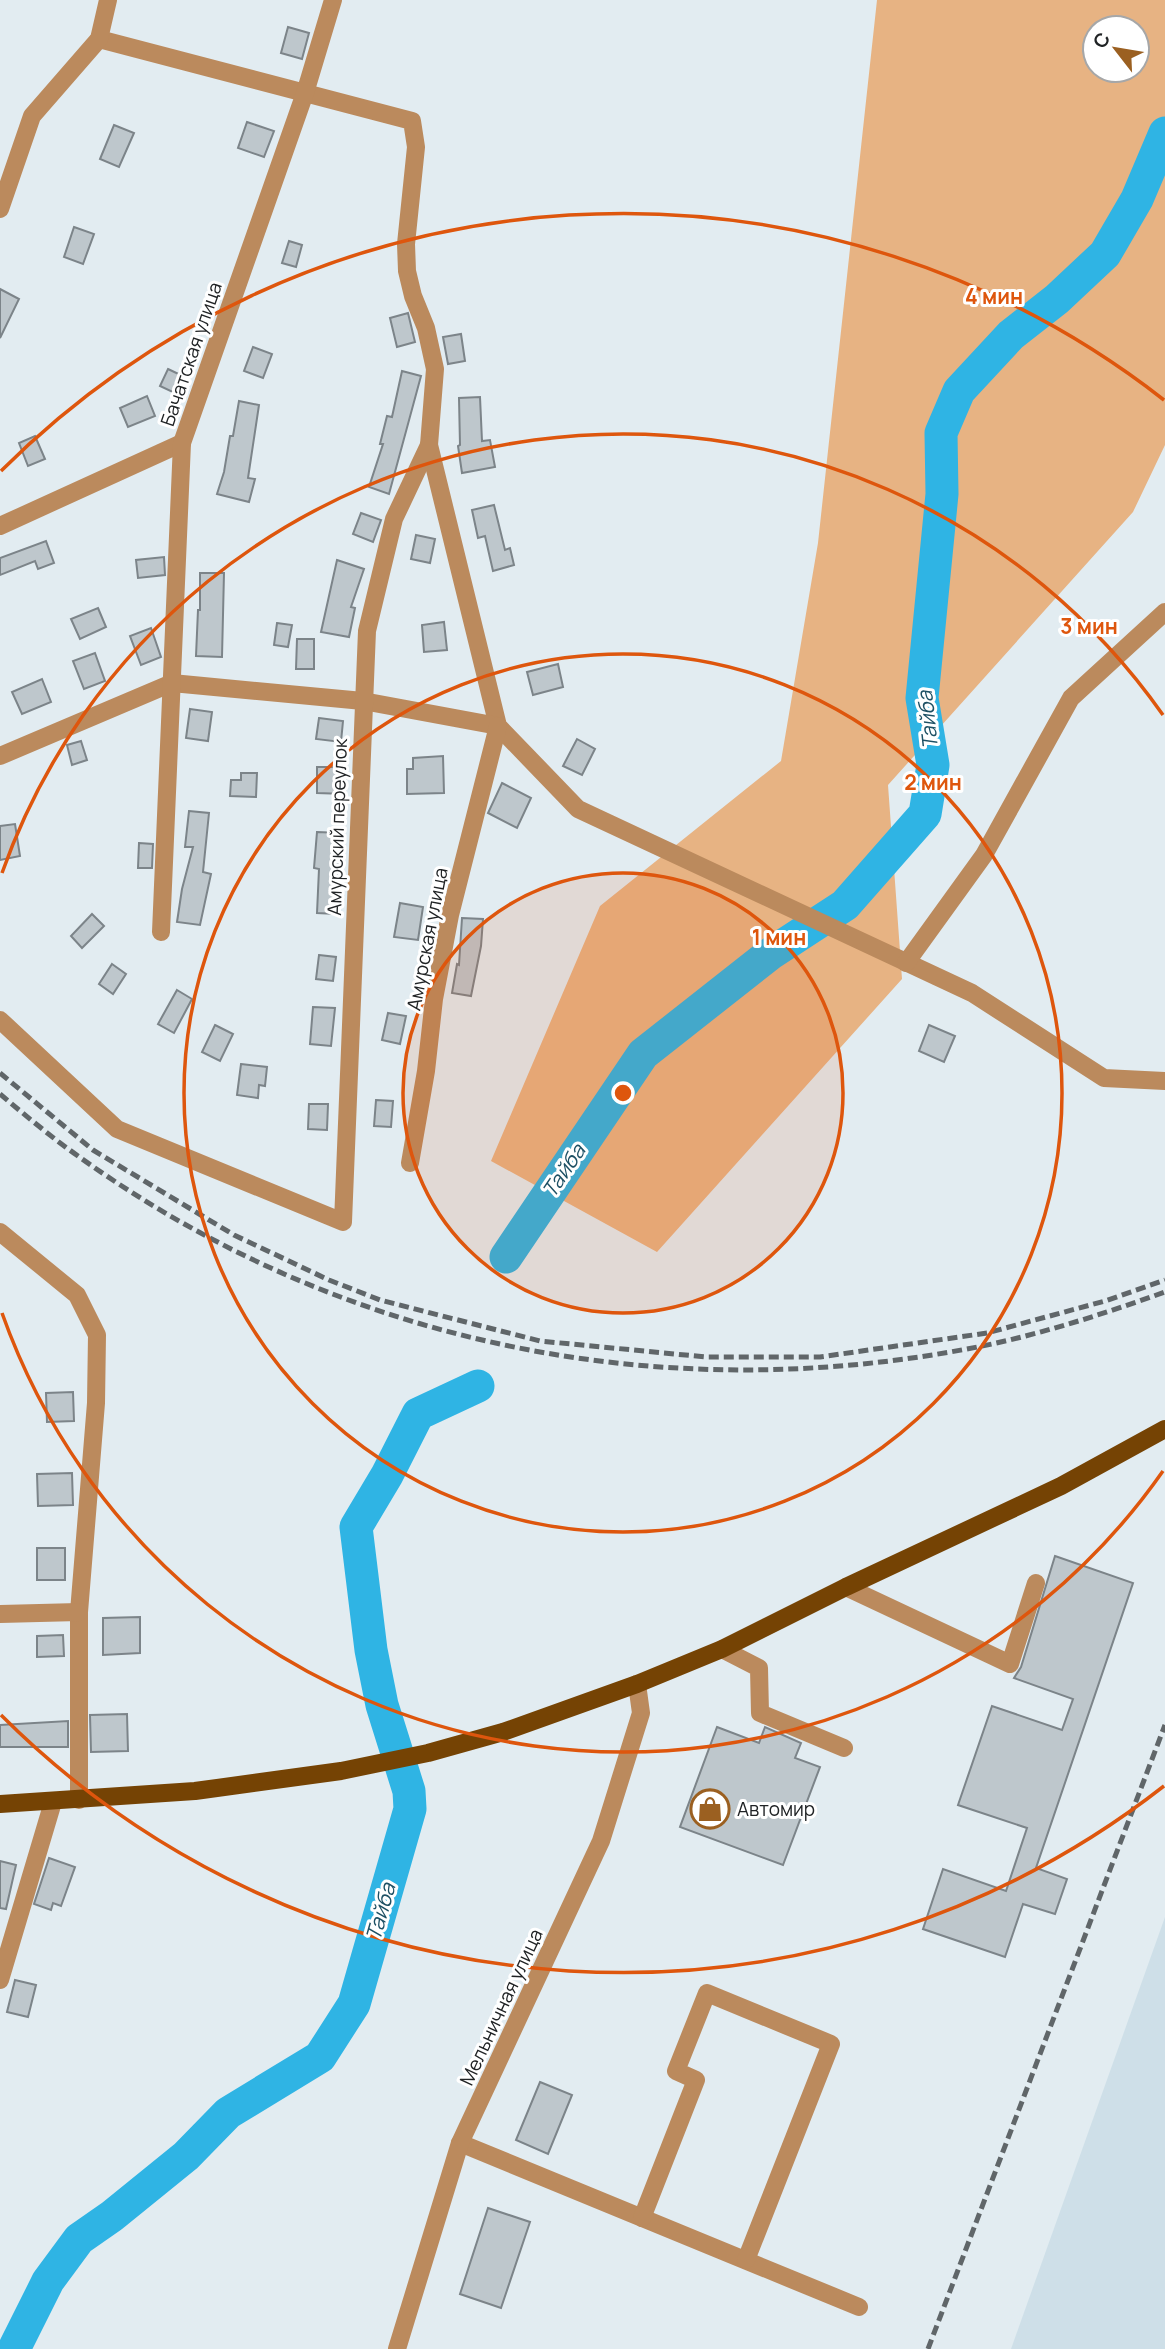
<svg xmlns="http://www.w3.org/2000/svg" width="1165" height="2349" font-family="Manrope,sans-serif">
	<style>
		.built { fill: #cedfe8 }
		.green { fill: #e7b383; fill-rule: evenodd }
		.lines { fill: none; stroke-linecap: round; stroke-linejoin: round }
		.river { stroke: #2fb4e4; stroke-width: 33 }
		.building { fill: #bec7cc; stroke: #7c8489; stroke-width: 2 }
		.minor { stroke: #bb8a5d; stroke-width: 18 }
		.major { stroke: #754304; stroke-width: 18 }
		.rail { stroke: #606669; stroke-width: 5; stroke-dasharray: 10 5; stroke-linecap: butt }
		.ring { fill: none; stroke: #de560d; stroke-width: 3.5 }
		.labels { text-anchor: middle; stroke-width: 6; stroke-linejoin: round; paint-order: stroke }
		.street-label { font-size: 19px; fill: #202325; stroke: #fff }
		.poi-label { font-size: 19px; fill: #202325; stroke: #fff; text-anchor: start }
		.water-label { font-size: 21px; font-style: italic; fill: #1d5064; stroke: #fff }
		.centre { fill: #de560d; stroke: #fff; stroke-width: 3.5 }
		.ring-label { font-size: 21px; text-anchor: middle; font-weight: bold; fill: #de560d; stroke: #fff; stroke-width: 6; stroke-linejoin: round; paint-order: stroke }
	</style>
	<rect width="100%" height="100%" fill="#e2ecf1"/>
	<!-- built -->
	<polygon class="built" points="1165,1917 1165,2349 1011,2349"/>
	<!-- green -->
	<path class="green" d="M877 0H1165V445L1133 512 888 785 902 979 657 1252 491 1161 600 906 781 761 818 543ZM1095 28H1137V70H1095Z"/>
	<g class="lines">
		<!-- river -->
		<g class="river">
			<polyline points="506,1257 643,1054 770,954 845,905 925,814 933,765 922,698 942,494 941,433 959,391 1011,335 1057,299 1105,254 1137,199 1165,133"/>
			<polyline points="14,2349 48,2281 79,2239 112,2216 186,2156 228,2113 320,2057 354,2004 410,1809 409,1791 382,1705 371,1650 356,1527 387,1475 418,1414 478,1386"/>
		</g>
	</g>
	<!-- building -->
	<g class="building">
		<polygon points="288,27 309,33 302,59 281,53"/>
		<polygon points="247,122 274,131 264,157 238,148"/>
		<polygon points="114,125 134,133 119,167 100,159"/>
		<polygon points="74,227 94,234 83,264 64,257"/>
		<polygon points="289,241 302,245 296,267 282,263"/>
		<polygon points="0,289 19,299 0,338"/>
		<polygon points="408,313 415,342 397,347 390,318"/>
		<polygon points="461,334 465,361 448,364 443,337"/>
		<polygon points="253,347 272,354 263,378 244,371"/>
		<polygon points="168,369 187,378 179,395 160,386"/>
		<polygon points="402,371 421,376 389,494 369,487 383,444 380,444 387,416 392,417"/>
		<polygon points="147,396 155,416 128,427 120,408"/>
		<polygon points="480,397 482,441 490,440 495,467 462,473 458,446 460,445 459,398"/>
		<polygon points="239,401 259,405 248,478 255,479 249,502 217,494 224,472 230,436 233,436"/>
		<polygon points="35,436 45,459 28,466 19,443"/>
		<polygon points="494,505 505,550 510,548 514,565 493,571 485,536 478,538 472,510"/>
		<polygon points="361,513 381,520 373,542 353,534"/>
		<polygon points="416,535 435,539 430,563 411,559"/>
		<polygon points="46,541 54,563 38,569 35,561 0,575 0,558"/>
		<polygon points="164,557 165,575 138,578 136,560"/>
		<polygon points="337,560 364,569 351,607 355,608 349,637 321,632"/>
		<polygon points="200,573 224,573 222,657 196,656 198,610 200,610"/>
		<polygon points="98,608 106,627 80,639 71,619"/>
		<polygon points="444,622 447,650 424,652 422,625"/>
		<polygon points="277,623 292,625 288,647 274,645"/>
		<polygon points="151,628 161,657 141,665 130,636"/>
		<polygon points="297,639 314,639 314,669 296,669"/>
		<polygon points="95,653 105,681 84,689 73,661"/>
		<polygon points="558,664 563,687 533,695 527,672"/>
		<polygon points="42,679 51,702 22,714 12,692"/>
		<polygon points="190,709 212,712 208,741 186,738"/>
		<polygon points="319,718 343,721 341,742 316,739"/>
		<polygon points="577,739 595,749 582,775 563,766"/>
		<polygon points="81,741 87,760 72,765 67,745"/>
		<polygon points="443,756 444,793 407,794 407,769 413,769 413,758"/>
		<polygon points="317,767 346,767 345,794 317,793"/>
		<polygon points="241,773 257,773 256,797 230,796 231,780 241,780"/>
		<polygon points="502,783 531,798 517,828 488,813"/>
		<polygon points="189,811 209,813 203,872 211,874 200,925 177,922 182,889 193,847 185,847"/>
		<polygon points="15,824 20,856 0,860 0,826"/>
		<polygon points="317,832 341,833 336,914 317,913 319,869 314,868"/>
		<polygon points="139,843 153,844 152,868 138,868"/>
		<polygon points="400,903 423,907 418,940 394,937"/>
		<polygon points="92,914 104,926 82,948 71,936"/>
		<polygon points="462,918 483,919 481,946 471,996 452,993 457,964 459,965"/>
		<polygon points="319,955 336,957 333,981 316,979"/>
		<polygon points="112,964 126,974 113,994 99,984"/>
		<polygon points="177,990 192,999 174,1033 158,1024"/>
		<polygon points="313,1007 335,1008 331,1046 310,1044"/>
		<polygon points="388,1013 406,1016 400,1044 382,1040"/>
		<polygon points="215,1025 233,1034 220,1061 202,1052"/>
		<polygon points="929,1025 955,1036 944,1062 919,1051"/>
		<polygon points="241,1064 267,1067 265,1086 259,1085 258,1098 237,1095"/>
		<polygon points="376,1100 393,1101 391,1127 374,1126"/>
		<polygon points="309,1104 328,1104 327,1130 308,1129"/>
		<polygon points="73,1392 74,1421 47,1422 46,1393"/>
		<polygon points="72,1473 73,1505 38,1506 37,1474"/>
		<rect x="37" y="1548" width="28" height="32"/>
		<polygon points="1055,1556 1133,1583 1036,1868 1067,1879 1055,1914 1023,1904 1005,1957 923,1929 943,1869 1006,1891 1027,1828 958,1805 992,1706 1062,1730 1073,1699 1014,1678 1021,1667"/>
		<polygon points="140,1617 140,1653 103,1655 103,1618"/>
		<polygon points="63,1635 64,1656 37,1657 37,1636"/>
		<polygon points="127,1714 128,1751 91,1752 90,1715"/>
		<polygon points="68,1721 68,1747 0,1747 0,1725"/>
		<polygon points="717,1727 759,1743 765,1727 801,1743 795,1758 820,1767 783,1865 680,1827"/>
		<polygon points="49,1858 75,1867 61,1906 53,1903 51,1910 34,1904"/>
		<polygon points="0,1861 16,1865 6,1909 0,1908"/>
		<polygon points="15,1980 36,1985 28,2017 7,2012"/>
		<polygon points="540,2082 572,2095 548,2154 516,2140"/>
		<polygon points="488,2208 530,2222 501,2308 460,2294"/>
	</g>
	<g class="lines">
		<!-- minor -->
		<g class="minor">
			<polyline points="99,39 412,121 416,147 406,244 407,271 413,296 426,328 435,369 429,445 498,726 578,809 972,993 1104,1078 1165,1081"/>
			<polyline points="0,209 32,116 99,39 108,0"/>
			<polyline points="0,526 182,443"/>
			<polyline points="0,756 172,683 363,701 498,726"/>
			<polyline points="161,932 182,443 305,93 333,0"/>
			<polyline points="906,963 984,855 1071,698 1165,612"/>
			<polyline points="0,1020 117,1129 343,1222 367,631 394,519 429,445"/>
			<polyline points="410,1163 426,1071 434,999 450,915 498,726"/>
			<polyline points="0,1232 77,1295 97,1335 96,1403 79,1612 79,1800"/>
			<polyline points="846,1587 1010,1664 1036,1583"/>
			<polyline points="0,1614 79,1612"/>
			<polyline points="722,1649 759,1668 760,1713 844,1748"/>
			<polyline points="0,1980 53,1802"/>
			<polyline points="460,2143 859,2307"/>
			<polyline points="642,2218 696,2080 676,2071 707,1993 831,2044 746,2260"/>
			<polyline points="397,2349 460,2143 601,1841 641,1713 637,1684"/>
		</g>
		<!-- major -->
		<polyline class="major" points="0,1804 195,1791 341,1771 428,1753 503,1732 637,1684 722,1649 846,1587 1061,1486 1165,1429"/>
		<!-- rail -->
		<g class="rail">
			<polyline points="0,1073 93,1150 234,1235 329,1280 380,1300 540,1341 706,1357 820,1357 987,1333 1105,1301 1165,1280"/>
			<path d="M0 1094C25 1115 51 1137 78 1156 345 1348 671 1411 992 1344 1051 1331 1109 1312 1165 1292"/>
			<polyline points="928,2349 1165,1725"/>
		</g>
	</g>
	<!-- distance rings -->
	<circle cx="623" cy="1093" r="220" fill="#de560d" fill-opacity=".12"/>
	<g class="ring">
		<circle cx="623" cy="1093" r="220"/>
		<circle cx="623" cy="1093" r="439"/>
		<path d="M1163 1471A659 659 0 0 1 2 1313M2 873A659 659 0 0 1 1163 715"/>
		<path d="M1164 1786A879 879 0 0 1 1 1715M1 471A879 879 0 0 1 1164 400"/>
	</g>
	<!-- icons -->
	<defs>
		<g id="shop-ring" transform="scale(2.0125)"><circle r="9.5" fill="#fff" stroke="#9b6021" stroke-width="1.5"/><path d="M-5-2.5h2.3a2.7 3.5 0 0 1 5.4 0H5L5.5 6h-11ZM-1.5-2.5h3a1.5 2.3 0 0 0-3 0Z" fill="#9b6021"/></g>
	</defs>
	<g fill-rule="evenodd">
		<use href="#shop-ring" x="710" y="1809"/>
	</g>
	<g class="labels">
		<!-- street labels -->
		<g class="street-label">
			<text transform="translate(191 354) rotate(-71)" y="7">Бачатская улица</text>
			<text transform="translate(337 827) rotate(-88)" y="7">Амурский переулок</text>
			<text transform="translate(427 939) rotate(-79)" y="7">Амурская улица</text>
			<text transform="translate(501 2007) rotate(-65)" y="7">Мельничная улица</text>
		</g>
		<!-- poi labels -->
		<g class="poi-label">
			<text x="737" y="1816">Автомир</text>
		</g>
		<!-- water labels -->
		<g class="water-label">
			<text transform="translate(928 720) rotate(-96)" y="7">Тайба</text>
			<text transform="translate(564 1171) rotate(-56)" y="7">Тайба</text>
			<text transform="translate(381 1912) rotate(-74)" y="7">Тайба</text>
		</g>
	</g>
	<circle cx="623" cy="1093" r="10" class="centre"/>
	<g class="ring-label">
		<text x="994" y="304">4 мин</text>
		<text x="1089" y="634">3 мин</text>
		<text x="933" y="790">2 мин</text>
		<text x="779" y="945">1 мин</text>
	</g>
	<!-- north arrow -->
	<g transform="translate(1116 49) rotate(301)"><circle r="33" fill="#ffffff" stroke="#a6a7a8" stroke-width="2"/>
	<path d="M0-5L12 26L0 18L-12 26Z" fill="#9b6021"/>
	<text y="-10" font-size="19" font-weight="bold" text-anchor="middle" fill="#202325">С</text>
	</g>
</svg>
